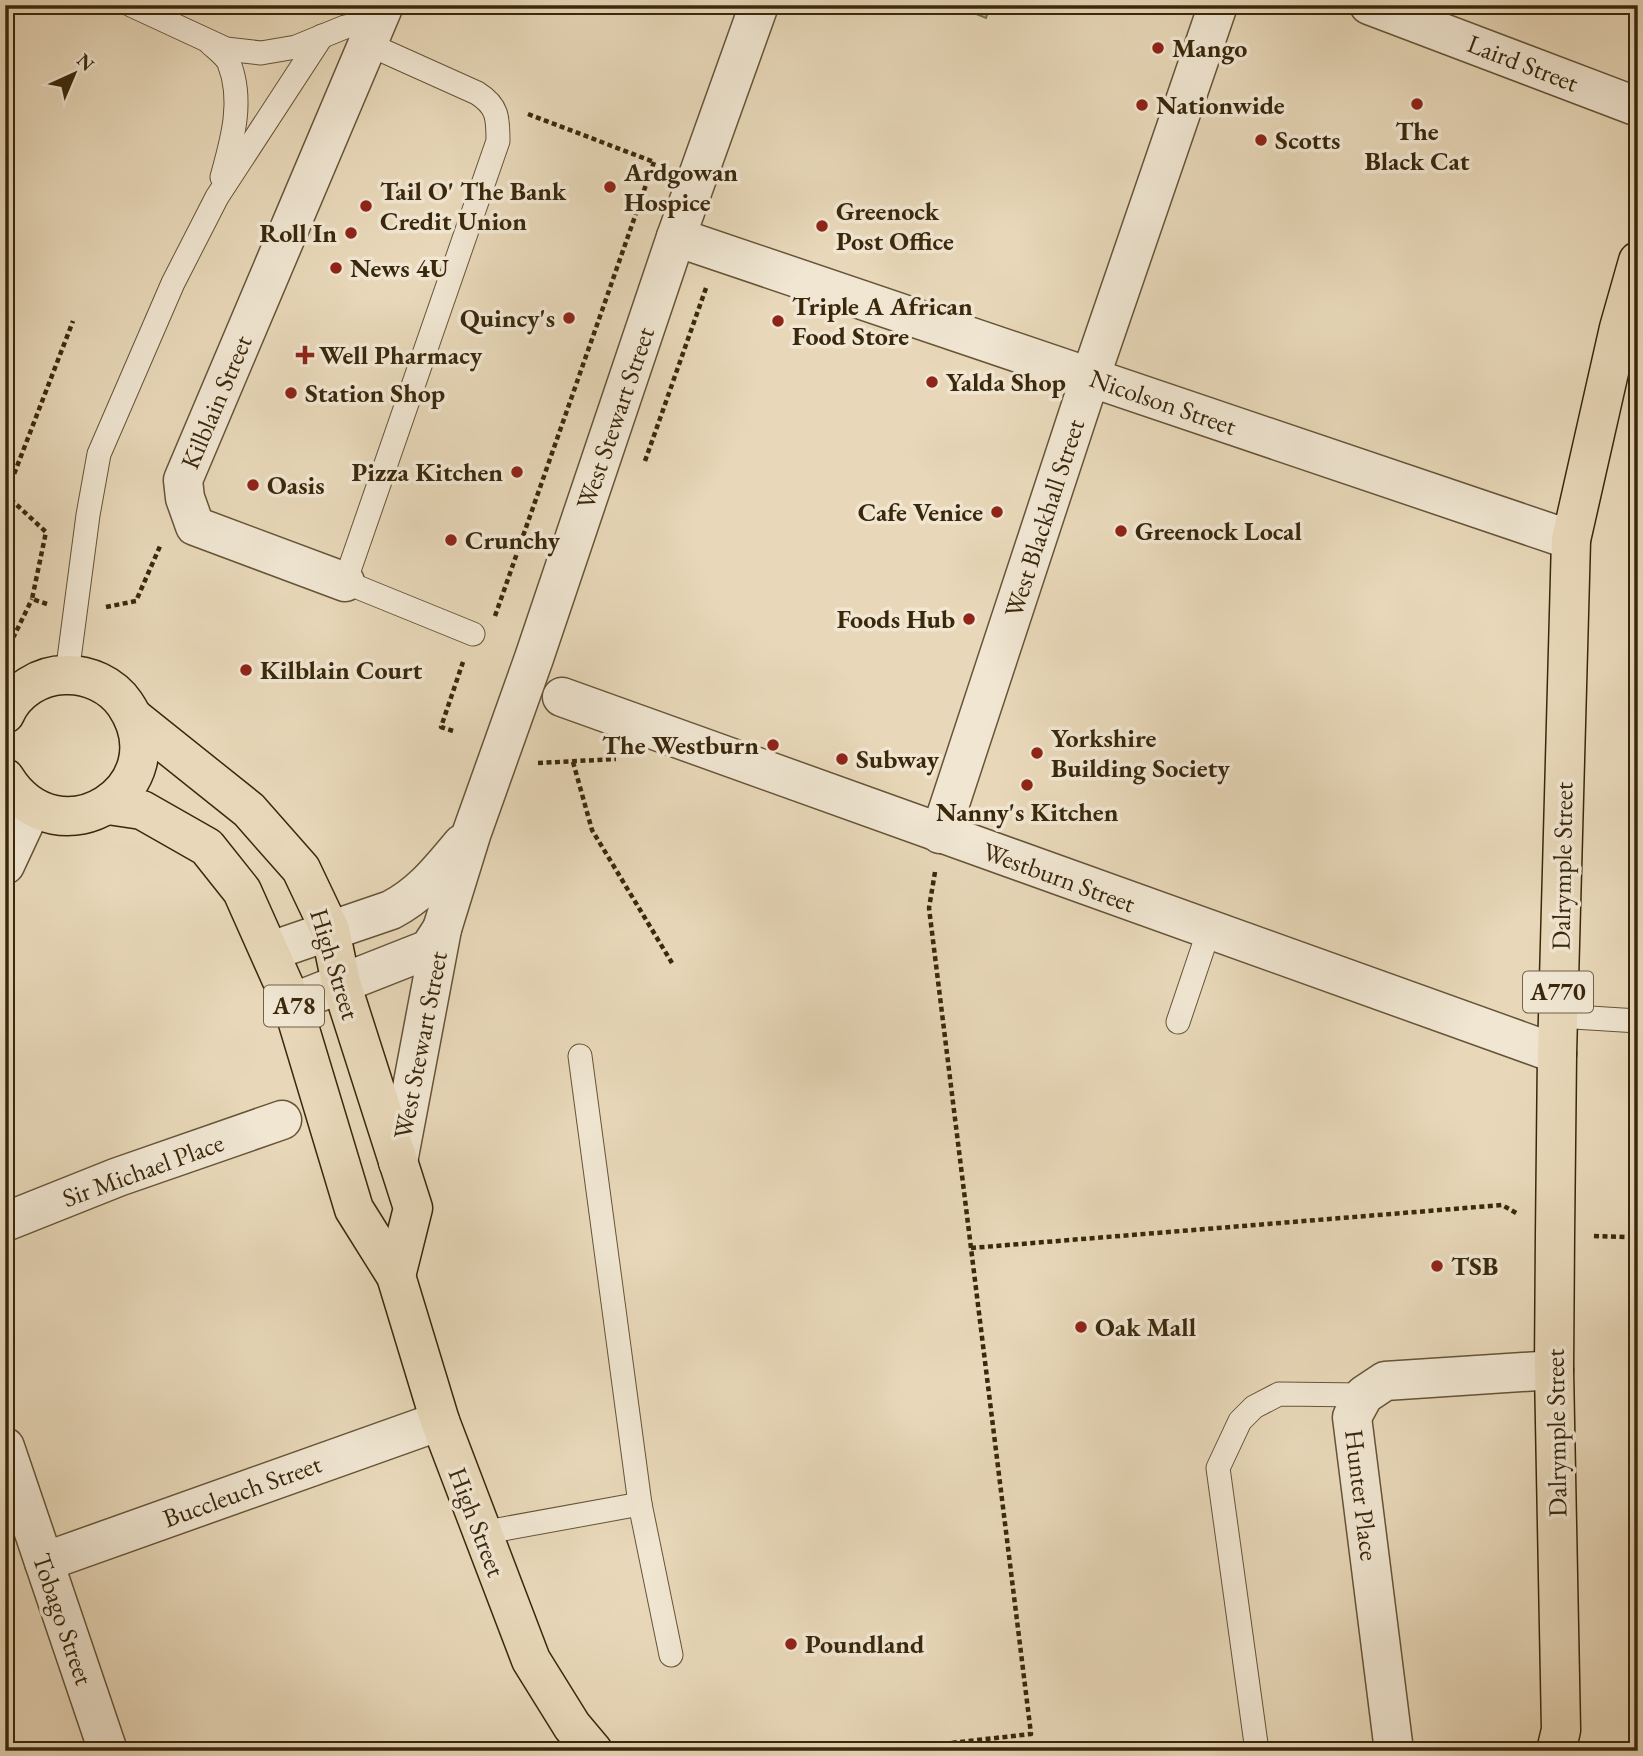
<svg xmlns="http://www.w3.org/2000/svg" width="1643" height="1756" font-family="'EB Garamond',serif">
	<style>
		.green { fill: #afc094; stroke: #747450; stroke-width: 2 }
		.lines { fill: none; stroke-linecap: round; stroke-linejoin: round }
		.service-casing { stroke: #665437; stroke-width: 25 }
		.minor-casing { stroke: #665437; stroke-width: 41 }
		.primary-casing { stroke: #3a280c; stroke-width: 41 }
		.trunk-casing { stroke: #3a280c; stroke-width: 41 }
		.path { stroke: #3a280c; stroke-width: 4.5; stroke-dasharray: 5 3.5; stroke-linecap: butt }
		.service { stroke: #f0e6d2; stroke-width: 23 }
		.minor { stroke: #f0e6d2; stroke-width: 38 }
		.primary { stroke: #e8d8b9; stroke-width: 38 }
		.trunk { stroke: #e8d8b9; stroke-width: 38 }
		.poi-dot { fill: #8f2418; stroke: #f0e6d2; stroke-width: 2.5 }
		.labels { text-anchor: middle; stroke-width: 7; stroke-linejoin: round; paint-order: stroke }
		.shield { fill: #f0e6d2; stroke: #716147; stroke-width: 2 }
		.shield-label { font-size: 24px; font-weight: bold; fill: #3a280c }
		.poi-label { font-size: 26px; font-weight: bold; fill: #3a280c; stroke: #f0e6d2; text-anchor: start }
		.street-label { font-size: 26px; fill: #3a280c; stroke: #f0e6d2 }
	</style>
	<rect width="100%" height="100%" fill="#e8d8b9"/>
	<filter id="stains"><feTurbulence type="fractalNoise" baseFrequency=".00286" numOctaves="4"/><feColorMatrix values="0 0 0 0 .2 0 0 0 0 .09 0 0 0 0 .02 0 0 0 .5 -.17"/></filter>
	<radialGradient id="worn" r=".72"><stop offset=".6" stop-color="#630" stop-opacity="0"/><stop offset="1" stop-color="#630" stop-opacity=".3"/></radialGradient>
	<!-- green -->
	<polygon class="green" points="954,5 990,5 986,18"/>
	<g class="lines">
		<!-- service casing -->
		<g class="service-casing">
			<g id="service">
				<polyline points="131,5 226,49 261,53 296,47 345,27 378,20"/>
				<path d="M210 43C216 49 226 56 229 63 244 101 232 141 222 177"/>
				<path d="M368 44 477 93C498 106 498 118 498 141L345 582 473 634"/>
				<polyline points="67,674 88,515 99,454 173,283 217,197 322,36"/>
				<polyline points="1558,1016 1638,1021"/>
				<polyline points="1178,1022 1209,930"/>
				<polyline points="640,1504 671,1655"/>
				<polyline points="481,1533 640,1504 580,1056"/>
				<polyline points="1257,1751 1218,1468 1240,1421 1254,1407 1279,1394 1364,1395"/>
			</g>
		</g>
		<!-- minor casing -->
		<g class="minor-casing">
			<g id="minor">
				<polyline points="1369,5 1638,107"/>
				<polyline points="676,237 1571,540"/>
				<polyline points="345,582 195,526 185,498 183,480 384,5"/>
				<polyline points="562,697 1557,1054"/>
				<polyline points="940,834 1090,378 1218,5"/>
				<polyline points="5,865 32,807"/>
				<path d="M271 951 391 910C422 894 440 870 462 844"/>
				<polyline points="292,1003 429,949 442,929"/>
				<polyline points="398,1162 442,929 472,832 534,658 676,237 759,5"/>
				<polyline points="5,1222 118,1177 282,1120"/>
				<polyline points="5,1447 108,1751"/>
				<polyline points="44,1562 440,1421"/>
				<polyline points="1394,1751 1352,1417 1364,1395 1385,1381 1554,1370"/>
			</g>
		</g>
		<!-- primary casing -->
		<g class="primary-casing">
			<polyline id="primary" points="1556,1751 1561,1730 1554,1370 1555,1235 1557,1054 1571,540 1619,328 1638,261"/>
		</g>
		<!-- trunk casing -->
		<g class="trunk-casing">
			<g id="trunk">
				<path d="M5 714C15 691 40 675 65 675 88 674 112 685 125 704 181 787 59 865 5 778"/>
				<polyline points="134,718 249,810 301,869 330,930 341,983 413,1208 396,1276"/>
				<polyline points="108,805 142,810 207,847 242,891 292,1003 354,1209 396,1276 440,1421 531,1660 572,1726 593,1751"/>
			</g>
		</g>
		<!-- path -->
		<g class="path">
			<polyline points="528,114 654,162"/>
			<polyline points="645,461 706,288"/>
			<polyline points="47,604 32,599 46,532 6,495 73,321"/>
			<polyline points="106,607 136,601 161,544"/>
			<polyline points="495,616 654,162"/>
			<polyline points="5,630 14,636 32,599"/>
			<polyline points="453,731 441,727 463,662"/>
			<polyline points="573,762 592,830 672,963"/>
			<polyline points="538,763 616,759"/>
			<polyline points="935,872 929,908 1031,1734 942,1744 943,1751"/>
			<polyline points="1594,1236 1625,1237"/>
			<polyline points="971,1248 1502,1205 1518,1214"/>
		</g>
		<!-- service -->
		<use href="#service" class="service"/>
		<!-- minor -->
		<use href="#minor" class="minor"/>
		<!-- primary -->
		<use href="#primary" class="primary"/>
		<!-- trunk -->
		<use href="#trunk" class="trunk"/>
	</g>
	<!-- markers -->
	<g class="poi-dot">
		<circle cx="1158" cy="48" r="7"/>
		<circle cx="1417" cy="104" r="7"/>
		<circle cx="1142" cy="105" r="7"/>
		<circle cx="1261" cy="140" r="7"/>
		<circle cx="610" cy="187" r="7"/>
		<circle cx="366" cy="206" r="7"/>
		<circle cx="822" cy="226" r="7"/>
		<circle cx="351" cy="233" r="7"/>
		<circle cx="336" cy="268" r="7"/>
		<circle cx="569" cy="318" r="7"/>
		<circle cx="778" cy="321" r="7"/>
		<path d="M301.5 344.5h7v7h7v7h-7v7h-7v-7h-7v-7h7z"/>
		<circle cx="932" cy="382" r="7"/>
		<circle cx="291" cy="393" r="7"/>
		<circle cx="517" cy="472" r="7"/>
		<circle cx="253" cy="485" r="7"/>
		<circle cx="997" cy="512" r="7"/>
		<circle cx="1121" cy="531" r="7"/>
		<circle cx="451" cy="540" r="7"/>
		<circle cx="969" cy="619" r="7"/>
		<circle cx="246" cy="670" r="7"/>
		<circle cx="773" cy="745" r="7"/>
		<circle cx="1037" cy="753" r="7"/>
		<circle cx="842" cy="759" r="7"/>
		<circle cx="1027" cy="785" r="7"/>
		<circle cx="1437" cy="1266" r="7"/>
		<circle cx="1081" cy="1327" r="7"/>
		<circle cx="791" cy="1644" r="7"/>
	</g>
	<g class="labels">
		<!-- shield labels -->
		<g class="shield">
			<rect x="1523" y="971.5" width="70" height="41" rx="5"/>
			<rect x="264" y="985.5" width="60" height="41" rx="5"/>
		</g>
		<g class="shield-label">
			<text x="1558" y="1000">A770</text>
			<text x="294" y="1014">A78</text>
		</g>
		<!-- poi labels -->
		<g class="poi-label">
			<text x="1172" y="57">Mango</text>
			<text x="1156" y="114">Nationwide</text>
			<text x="1417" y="140" text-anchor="middle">The<tspan x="1417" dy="30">Black Cat</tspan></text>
			<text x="1275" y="149">Scotts</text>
			<text x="624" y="181">Ardgowan<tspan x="624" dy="30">Hospice</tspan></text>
			<text x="380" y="200">Tail O' The Bank<tspan x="380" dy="30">Credit Union</tspan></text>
			<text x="836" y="220">Greenock<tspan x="836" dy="30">Post Office</tspan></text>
			<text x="337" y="242" text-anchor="end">Roll In</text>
			<text x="350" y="277">News 4U</text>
			<text x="792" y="315">Triple A African<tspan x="792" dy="30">Food Store</tspan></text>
			<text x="555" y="327" text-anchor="end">Quincy's</text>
			<text x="319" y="364">Well Pharmacy</text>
			<text x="946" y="391">Yalda Shop</text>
			<text x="305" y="402">Station Shop</text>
			<text x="503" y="481" text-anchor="end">Pizza Kitchen</text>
			<text x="267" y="494">Oasis</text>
			<text x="983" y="521" text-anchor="end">Cafe Venice</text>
			<text x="1135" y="540">Greenock Local</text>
			<text x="465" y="549">Crunchy</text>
			<text x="955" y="628" text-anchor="end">Foods Hub</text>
			<text x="260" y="679">Kilblain Court</text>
			<text x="1051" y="747">Yorkshire<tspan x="1051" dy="30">Building Society</tspan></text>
			<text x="759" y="754" text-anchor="end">The Westburn</text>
			<text x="856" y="768">Subway</text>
			<text x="1027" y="821" text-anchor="middle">Nanny's Kitchen</text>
			<text x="1451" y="1275">TSB</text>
			<text x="1095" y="1336">Oak Mall</text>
			<text x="805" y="1653">Poundland</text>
		</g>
		<!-- street labels -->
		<g class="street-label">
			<text transform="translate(1523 63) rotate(21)" y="9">Laird Street</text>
			<text transform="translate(216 402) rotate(-67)" y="9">Kilblain Street</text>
			<text transform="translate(1163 402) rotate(19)" y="9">Nicolson Street</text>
			<text transform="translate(615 418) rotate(-71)" y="9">West Stewart Street</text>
			<text transform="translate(1044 518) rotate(-72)" y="9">West Blackhall Street</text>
			<text transform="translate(1562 866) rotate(-89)" y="9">Dalrymple Street</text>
			<text transform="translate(1059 877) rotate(20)" y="9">Westburn Street</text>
			<text transform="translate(335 964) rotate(73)" y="9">High Street</text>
			<text transform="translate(420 1045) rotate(-79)" y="9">West Stewart Street</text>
			<text transform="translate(143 1170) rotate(-20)" y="9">Sir Michael Place</text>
			<text transform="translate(1556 1433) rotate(-91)" y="9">Dalrymple Street</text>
			<text transform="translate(242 1491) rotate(-20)" y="9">Buccleuch Street</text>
			<text transform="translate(1362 1495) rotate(83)" y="9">Hunter Place</text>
			<text transform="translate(477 1522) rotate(69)" y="9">High Street</text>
			<text transform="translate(63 1619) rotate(71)" y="9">Tobago Street</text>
		</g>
	</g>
	<!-- margin -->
	<rect width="1643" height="1756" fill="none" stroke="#e8d8b9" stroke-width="28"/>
	<rect x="7" y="7" width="1629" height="1742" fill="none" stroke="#3a280c" stroke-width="3.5"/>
	<rect x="14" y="14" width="1615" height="1728" fill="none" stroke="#3a280c" stroke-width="2"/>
	<!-- north arrow -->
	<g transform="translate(74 74) rotate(44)" stroke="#f0e6d2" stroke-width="5" paint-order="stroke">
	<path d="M0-5L12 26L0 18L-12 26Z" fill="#3a280c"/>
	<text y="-10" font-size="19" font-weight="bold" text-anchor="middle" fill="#3a280c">N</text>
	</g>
	<rect width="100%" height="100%" filter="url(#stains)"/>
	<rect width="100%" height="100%" fill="url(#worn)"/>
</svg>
